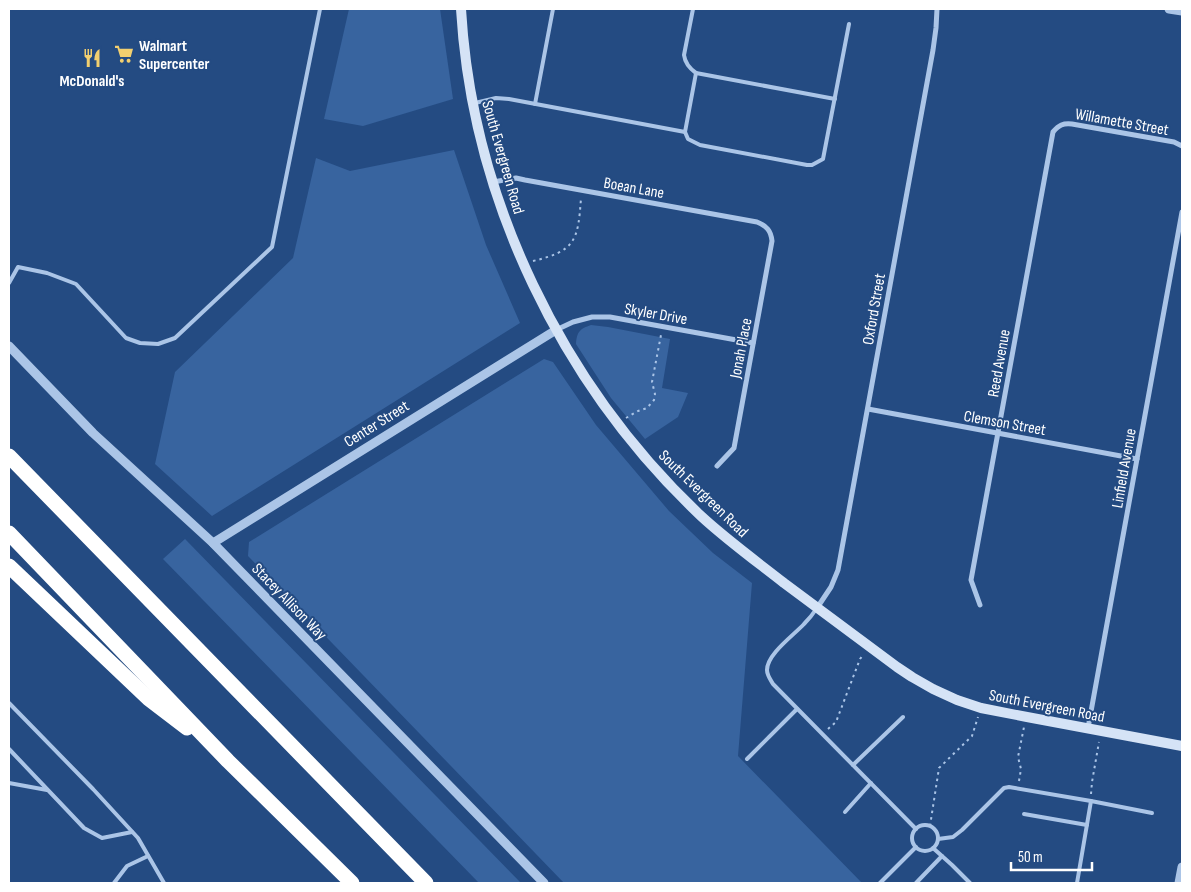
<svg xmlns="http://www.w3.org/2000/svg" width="1191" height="892" font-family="'Sofia Sans Condensed',sans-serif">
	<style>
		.green { fill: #38649f }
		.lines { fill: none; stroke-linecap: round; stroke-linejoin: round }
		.path { stroke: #abc5e7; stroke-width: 2; stroke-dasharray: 2.5 4; stroke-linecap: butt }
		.service { stroke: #abc5e7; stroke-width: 4 }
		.minor { stroke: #abc5e7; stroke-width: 5 }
		.tertiary { stroke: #abc5e7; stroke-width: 9 }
		.secondary { stroke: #d5e3f6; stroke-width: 10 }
		.motorway { stroke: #fff; stroke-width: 15 }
		.labels { text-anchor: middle; stroke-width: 4; stroke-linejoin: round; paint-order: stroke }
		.poi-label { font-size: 16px; font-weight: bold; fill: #fff; stroke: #244b82; text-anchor: start }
		.street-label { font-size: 16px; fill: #fff; stroke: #244b82 }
	</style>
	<rect width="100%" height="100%" fill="#244b82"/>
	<!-- green -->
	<g class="green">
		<polygon points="349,9 440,9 453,99 363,126 324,119"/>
		<polygon points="454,150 486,245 520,323 212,516 155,464 175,372 293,258 316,158 350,171"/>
		<path d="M591 325 608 327 670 339 662 388 688 393 678 417 645 439 611 398 576 344C577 331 580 329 591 325Z"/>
		<polygon points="544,359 553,362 596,425 669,511 713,553 752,583 738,756 862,883 564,883 248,556 249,542"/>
		<polygon points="185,539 521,883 479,883 163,559"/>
	</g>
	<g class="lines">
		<!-- path -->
		<g class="path">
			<path d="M533 261C576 251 578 240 581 198"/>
			<polyline points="626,418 638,411 647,408 654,400 655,394 652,382 661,335"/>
			<polyline points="828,729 836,722 860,659 863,655"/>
			<polyline points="1019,781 1021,769 1018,757 1024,727"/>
			<polyline points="1091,794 1092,782 1099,742"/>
			<polyline points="930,826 939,768 972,736 978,717"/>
		</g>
		<!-- service -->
		<g class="service">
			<polyline points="696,73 835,99"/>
			<path d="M475 103 496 98 509 99 685 132 696 73C689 68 685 63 684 55L693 9"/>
			<polyline points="535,104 553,9"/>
			<polyline points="685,132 688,139 700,145 807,165 812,165 823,159 849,24"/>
			<polyline points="9,283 18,267 47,273 76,284 126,338 140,343 158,344 175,338 272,247 320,9"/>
			<path d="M817 608C813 614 809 619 804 624 794 635 767 654 767 670 767 675 770 679 773 684L916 829"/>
			<polyline points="9,703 93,789 138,838 164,883"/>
			<polyline points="9,749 84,828 102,838 132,832"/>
			<polyline points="747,759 797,709"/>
			<polyline points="853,765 903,717"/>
			<polyline points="9,783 47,790"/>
			<polyline points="1091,801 1152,813"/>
			<polyline points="845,812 871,783"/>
			<polyline points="1024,814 1087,825"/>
			<circle cx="925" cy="838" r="13"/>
			<polyline points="938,839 953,837 962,830 1004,788 1009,787 1091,801 1077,883"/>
			<polyline points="933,848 952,865 970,883"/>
			<polyline points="114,883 127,866 148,856"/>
			<polyline points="880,883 916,847"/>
			<polyline points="916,883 942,856"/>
		</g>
		<!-- minor -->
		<g class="minor">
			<path d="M493 182 516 178 525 180 757 222C767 226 771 231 772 241L734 448 717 466"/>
			<polyline points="556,330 573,322 592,317 610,317 753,343"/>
			<polyline points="868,409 1137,459"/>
			<path d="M980 605 971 580 1053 132C1059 125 1063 123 1072 124L1174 142 1182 146"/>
			<polyline points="817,608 831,587 838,570 933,50 936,28 937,9"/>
			<polyline points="1088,728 1182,212"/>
		</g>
		<!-- tertiary -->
		<g class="tertiary">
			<polyline points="1169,9 1182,11"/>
			<polyline points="9,346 93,433 213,543 544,883"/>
			<polyline points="213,543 556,330"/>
			<polyline points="1179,883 1182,867"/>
		</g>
		<!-- secondary -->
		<path class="secondary" d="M461 9C472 199 562 385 701 516 727 540 756 561 784 583 822 611 859 639 897 667L912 677 933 689 957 700 981 708 1027 717 1182 746"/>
		<!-- motorway -->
		<g class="motorway">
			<polyline points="9,456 426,883"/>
			<polyline points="9,533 228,761 352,883"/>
			<polyline points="9,566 149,699 187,728"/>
		</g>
	</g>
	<!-- icons -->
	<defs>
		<g id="supermarket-bare" transform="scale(1.5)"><path d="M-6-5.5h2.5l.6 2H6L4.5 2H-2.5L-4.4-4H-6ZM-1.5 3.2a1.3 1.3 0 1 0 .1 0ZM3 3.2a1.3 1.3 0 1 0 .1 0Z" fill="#f2cf6f" stroke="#244b82" stroke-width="2.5" paint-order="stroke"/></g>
		<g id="restaurant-bare" transform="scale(1.5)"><path d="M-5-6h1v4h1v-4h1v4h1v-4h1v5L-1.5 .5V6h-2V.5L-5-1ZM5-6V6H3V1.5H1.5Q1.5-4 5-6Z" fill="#f2cf6f" stroke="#244b82" stroke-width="2.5" paint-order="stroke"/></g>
	</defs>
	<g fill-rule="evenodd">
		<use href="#supermarket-bare" x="124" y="54"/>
		<use href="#restaurant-bare" x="92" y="58"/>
	</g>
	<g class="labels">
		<!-- poi labels -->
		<g class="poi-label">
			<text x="139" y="51">Walmart<tspan x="139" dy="18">Supercenter</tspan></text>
			<text x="92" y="86" text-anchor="middle">McDonald's</text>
		</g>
		<!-- street labels -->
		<g class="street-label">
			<text transform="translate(1122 121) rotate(10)" y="6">Willamette Street</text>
			<text transform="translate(504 157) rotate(74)" y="6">South Evergreen Road</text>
			<text transform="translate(634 187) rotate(10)" y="6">Boean Lane</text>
			<text transform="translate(873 309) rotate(-80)" y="6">Oxford Street</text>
			<text transform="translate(656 313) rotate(10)" y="6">Skyler Drive</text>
			<text transform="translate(740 348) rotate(-79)" y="6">Jonah Place</text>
			<text transform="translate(998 363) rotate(-80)" y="6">Reed Avenue</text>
			<text transform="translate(1005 422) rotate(10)" y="6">Clemson Street</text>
			<text transform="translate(376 423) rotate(-32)" y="6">Center Street</text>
			<text transform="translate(1123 468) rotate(-80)" y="6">Linfield Avenue</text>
			<text transform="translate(704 493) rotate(44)" y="6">South Evergreen Road</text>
			<text transform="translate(290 601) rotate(46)" y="6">Stacey Allison Way</text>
			<text transform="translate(1047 705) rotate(11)" y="6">South Evergreen Road</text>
		</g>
	</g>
	<!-- border -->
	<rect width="1191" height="892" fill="none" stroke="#ffffff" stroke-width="20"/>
	<!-- scale -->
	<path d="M1011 862v8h81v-8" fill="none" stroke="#ffffff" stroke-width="2.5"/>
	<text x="1018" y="862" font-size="15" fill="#ffffff" stroke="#244b82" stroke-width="4" paint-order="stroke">50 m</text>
</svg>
